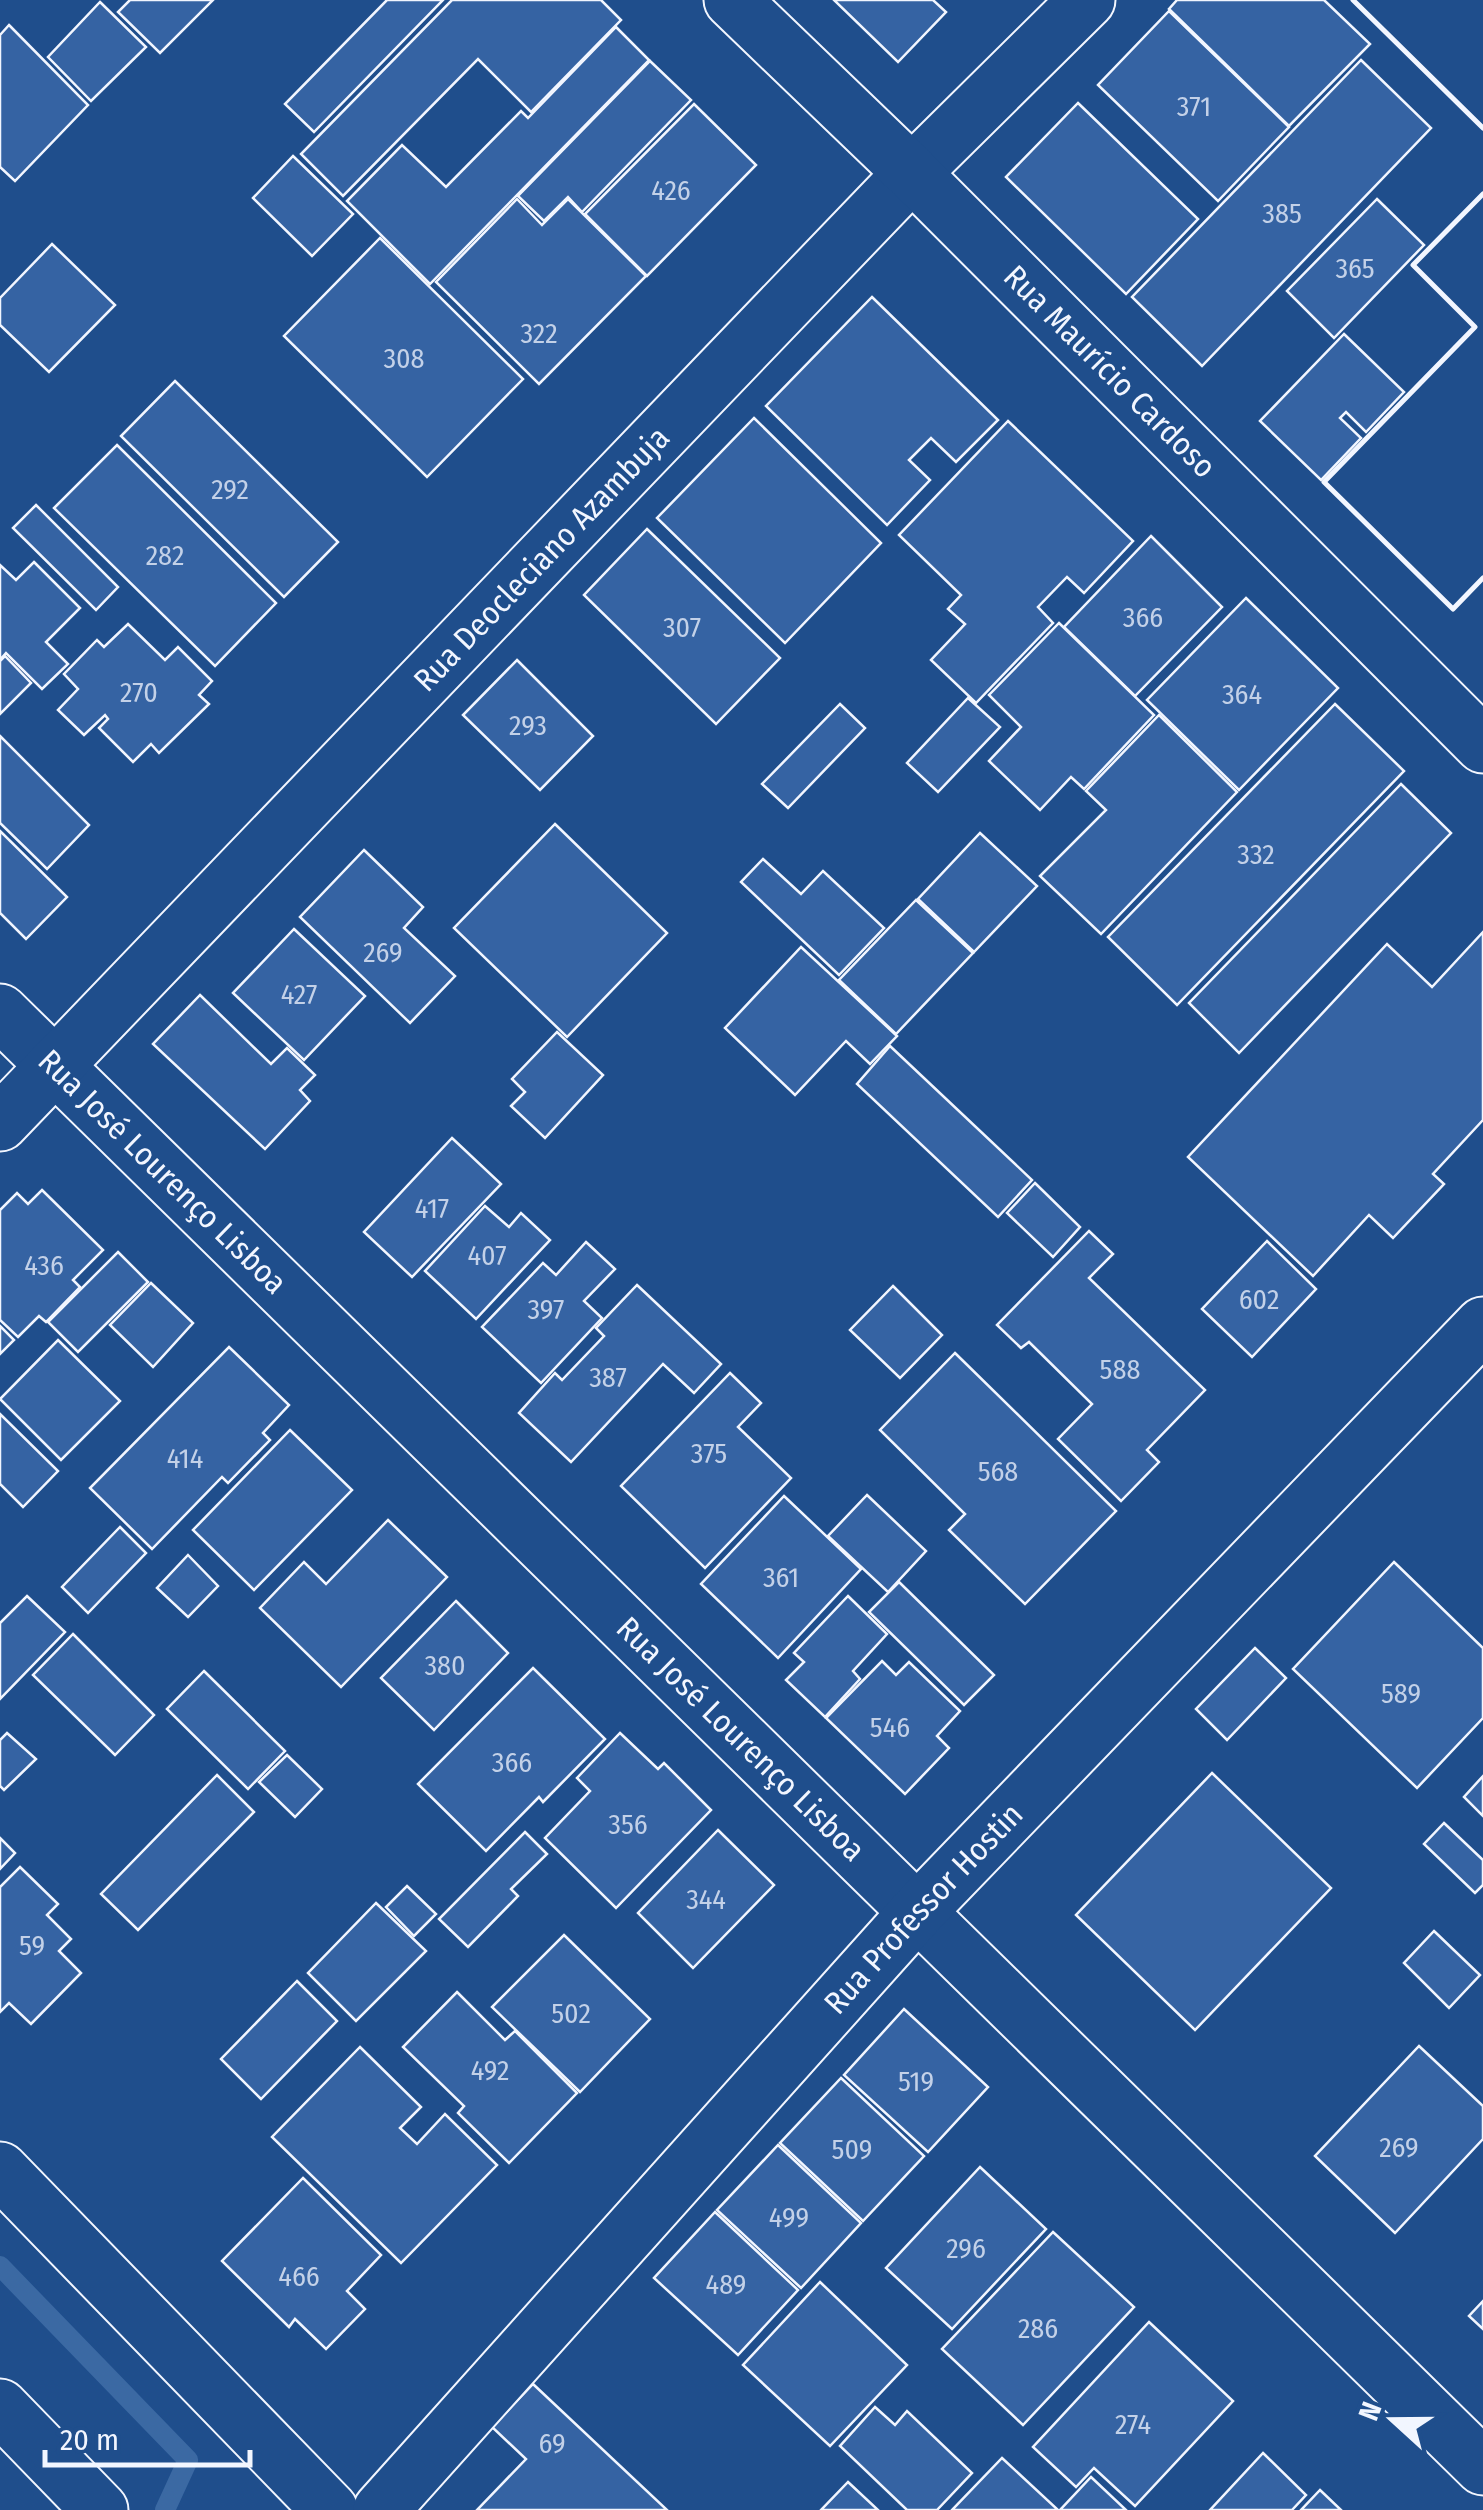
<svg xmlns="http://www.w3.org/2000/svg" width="1483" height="2510" font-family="'Fira Sans Condensed',sans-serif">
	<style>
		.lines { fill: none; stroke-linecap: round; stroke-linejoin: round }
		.stream { stroke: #3b69a3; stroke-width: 20 }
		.building { fill: #3563a3; stroke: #f2f6ff; stroke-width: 2.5 }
		.minor-casing { stroke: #f2f6ff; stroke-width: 59 }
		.secondary-casing { stroke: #f2f6ff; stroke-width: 59 }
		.minor { stroke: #1f4e8c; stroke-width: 55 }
		.secondary { stroke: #1f4e8c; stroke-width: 55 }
		.wall { stroke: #f2f6ff; stroke-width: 5 }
		.labels { text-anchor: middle; stroke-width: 8; stroke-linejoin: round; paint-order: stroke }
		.number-label { font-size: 28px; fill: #c3d1e8 }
		.street-label { font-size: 32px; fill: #f2f6ff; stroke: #1f4e8c }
	</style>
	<rect width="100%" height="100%" fill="#1f4e8c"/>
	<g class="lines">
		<!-- stream -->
		<polyline class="stream" points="0,2266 188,2460 165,2510"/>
	</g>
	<!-- building -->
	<g class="building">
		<polygon points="130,0 213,0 160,53 118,12"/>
		<polygon points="387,0 443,0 314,132 285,104"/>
		<polygon points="452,0 601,0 621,20 531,112 478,59 343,196 301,154"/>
		<polygon points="834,0 933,0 946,12 898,62"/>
		<polygon points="1177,0 1324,0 1370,44 1289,126 1169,9"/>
		<polygon points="100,2 146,47 91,101 48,57"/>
		<polygon points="1169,11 1289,127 1218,201 1098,85"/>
		<polygon points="9,25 88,105 15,181 0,167 0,35"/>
		<polygon points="616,27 649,60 430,284 347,201 402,145 446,187 521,111 528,118"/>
		<polygon points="1361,60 1431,128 1202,366 1132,297"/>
		<polygon points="650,61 691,100 582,212 568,197 544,221 518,196"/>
		<polygon points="1078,103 1198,219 1126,294 1006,177"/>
		<polygon points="694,104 756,165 647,276 585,214"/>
		<polygon points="293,156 353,214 312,256 253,198"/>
		<polygon points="517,199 542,225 568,199 646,276 539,384 436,282"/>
		<polygon points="1377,199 1424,245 1334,338 1287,291"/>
		<polygon points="380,238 523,379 427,477 284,336"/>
		<polygon points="52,244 115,305 49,372 0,325 0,298"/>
		<polygon points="872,297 998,420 956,462 931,438 909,460 930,480 887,525 766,406"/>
		<polygon points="1344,334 1404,392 1366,432 1346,412 1340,418 1361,438 1321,480 1260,421"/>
		<polygon points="175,381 338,542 284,597 121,436"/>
		<polygon points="754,418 881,543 785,643 657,518"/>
		<polygon points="1008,421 1133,541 1084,593 1067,577 1038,607 1053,623 976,703 931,660 965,624 948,609 961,595 899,535"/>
		<polygon points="117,445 276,603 215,666 54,508"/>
		<polygon points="36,505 118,587 96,610 13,528"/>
		<polygon points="647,529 780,658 716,724 584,595"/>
		<polygon points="1151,536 1222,607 1135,696 1064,627"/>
		<polygon points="34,562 80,608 46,642 68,664 42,689 6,653 0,660 0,565 16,580"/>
		<polygon points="1246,598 1338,688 1239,790 1147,700"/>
		<polygon points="1059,623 1154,715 1084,789 1071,777 1040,810 989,761 1021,727 989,695"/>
		<polygon points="128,624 165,660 178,647 212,681 199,695 209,704 159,753 151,744 133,762 99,728 108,719 105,715 84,735 58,710 78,689 64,674 97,640 104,647"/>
		<polygon points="5,656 31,683 0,714 0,661"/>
		<polygon points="517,660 593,736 540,790 463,715"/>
		<polygon points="968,698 1000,727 938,792 907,763"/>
		<polygon points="840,704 865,728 788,808 762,784"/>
		<polygon points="1335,704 1404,771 1177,1005 1108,937"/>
		<polygon points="1159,715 1237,792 1101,934 1040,876 1106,810 1086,791"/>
		<polygon points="0,736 89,825 47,869 0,823"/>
		<polygon points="1401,784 1451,833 1239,1053 1189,1003"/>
		<polygon points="555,824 667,933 567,1037 454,928"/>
		<polygon points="0,831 67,897 26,939 0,913"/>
		<polygon points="980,833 1037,886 974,952 918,899"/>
		<polygon points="364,850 423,907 404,928 455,976 410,1023 300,917"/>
		<polygon points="763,859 801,894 823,871 884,928 839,975 741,882"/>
		<polygon points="916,900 973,953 896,1034 839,980"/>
		<polygon points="294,929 365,996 304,1060 233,993"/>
		<polygon points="1483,932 1483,1120 1433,1174 1444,1184 1393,1238 1369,1215 1313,1276 1188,1157 1387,944 1432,987"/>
		<polygon points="801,947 897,1036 870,1064 846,1041 795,1095 725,1028"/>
		<polygon points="200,995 271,1064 287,1048 315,1075 300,1090 310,1101 265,1149 153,1044"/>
		<polygon points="557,1032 603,1075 545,1138 511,1106 525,1092 512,1079"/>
		<polygon points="890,1046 1032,1180 998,1217 857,1084"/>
		<polygon points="452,1138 501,1184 412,1277 364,1232"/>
		<polygon points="1035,1183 1080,1227 1053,1257 1007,1213"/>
		<polygon points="42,1190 103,1250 73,1280 80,1287 46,1322 39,1316 18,1337 0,1320 0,1210 17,1193 28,1204"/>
		<polygon points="485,1206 509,1227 521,1213 550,1240 476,1319 425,1271"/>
		<polygon points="1089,1231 1113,1254 1089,1278 1205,1390 1147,1450 1159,1462 1121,1501 1058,1439 1092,1404 1029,1342 1021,1348 997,1325"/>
		<polygon points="1267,1241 1316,1289 1252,1357 1202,1309"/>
		<polygon points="586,1242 615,1269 584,1301 602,1318 541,1383 482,1327 543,1263 556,1275"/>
		<polygon points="118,1252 148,1282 78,1352 48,1322"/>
		<polygon points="151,1283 193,1323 153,1367 110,1325"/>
		<polygon points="637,1285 721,1364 694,1393 663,1364 571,1462 519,1413 555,1373 562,1380 604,1336 596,1328"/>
		<polygon points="893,1286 942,1335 900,1378 850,1330"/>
		<polygon points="0,1326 14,1340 0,1354"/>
		<polygon points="58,1340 120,1401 61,1460 0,1399"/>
		<polygon points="229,1347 289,1405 263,1433 270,1440 228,1483 222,1477 152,1549 90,1488"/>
		<polygon points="955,1353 1116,1511 1025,1604 949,1530 965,1514 880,1430"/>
		<polygon points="730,1373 761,1403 738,1427 791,1478 705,1568 621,1486"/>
		<polygon points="0,1414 58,1471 23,1507 0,1484"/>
		<polygon points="290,1430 352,1490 254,1590 193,1530"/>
		<polygon points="867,1495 926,1551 888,1592 828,1536"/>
		<polygon points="784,1496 861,1569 778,1658 701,1584"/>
		<polygon points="388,1520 447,1577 341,1687 260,1608 304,1562 326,1584"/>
		<polygon points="120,1527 146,1553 88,1613 62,1587"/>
		<polygon points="188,1555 218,1586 188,1617 157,1588"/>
		<polygon points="1394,1562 1483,1648 1483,1718 1417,1788 1293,1669"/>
		<polygon points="899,1582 994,1675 964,1705 869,1612"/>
		<polygon points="27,1596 65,1632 0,1699 0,1623"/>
		<polygon points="848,1596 887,1634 853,1671 860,1679 825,1717 786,1680 804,1662 794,1653"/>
		<polygon points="456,1601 508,1653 434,1730 381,1678"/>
		<polygon points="73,1634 154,1715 115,1755 33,1675"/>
		<polygon points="1255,1648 1286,1678 1227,1740 1196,1709"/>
		<polygon points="882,1661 896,1675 909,1662 960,1711 937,1736 949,1748 905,1794 826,1718"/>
		<polygon points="533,1668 605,1739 543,1802 539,1797 486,1851 418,1784"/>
		<polygon points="204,1671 285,1751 248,1789 167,1709"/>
		<polygon points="7,1733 36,1759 4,1790 0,1786 0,1740"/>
		<polygon points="620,1733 658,1769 664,1763 711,1810 616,1908 545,1838 590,1791 577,1778"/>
		<polygon points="287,1755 322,1789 295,1817 259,1782"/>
		<polygon points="1212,1773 1331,1888 1195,2030 1076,1915"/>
		<polygon points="217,1775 254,1812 138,1930 101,1894"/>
		<polygon points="1483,1776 1483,1816 1464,1797"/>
		<polygon points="1444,1823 1483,1860 1483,1885 1475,1893 1424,1844"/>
		<polygon points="718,1830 774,1885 693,1968 638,1913"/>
		<polygon points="525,1832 547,1854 511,1889 518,1896 468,1947 439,1919"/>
		<polygon points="0,1838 15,1853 0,1869"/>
		<polygon points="20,1867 58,1904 47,1915 71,1939 59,1951 81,1973 31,2024 9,2003 0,2012 0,1887"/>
		<polygon points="407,1886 436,1914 414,1936 386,1907"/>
		<polygon points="376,1903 426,1951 356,2021 308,1973"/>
		<polygon points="1434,1931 1480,1975 1449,2008 1404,1963"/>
		<polygon points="564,1935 650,2019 580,2092 492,2007"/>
		<polygon points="297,1981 337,2021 261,2099 221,2059"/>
		<polygon points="457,1992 505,2040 515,2031 577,2093 509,2163 458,2113 464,2106 403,2047"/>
		<polygon points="904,2009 988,2087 928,2152 844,2075"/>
		<polygon points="1419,2046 1483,2106 1483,2139 1395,2233 1315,2156"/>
		<polygon points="360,2047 421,2107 400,2128 417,2144 445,2114 497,2165 401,2263 272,2137"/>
		<polygon points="841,2078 924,2156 863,2221 780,2143"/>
		<polygon points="778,2145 861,2223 801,2288 717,2210"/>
		<polygon points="980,2167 1046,2229 952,2329 886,2268"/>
		<polygon points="303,2178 381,2255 347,2291 365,2309 326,2349 295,2319 289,2327 222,2261"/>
		<polygon points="715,2212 798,2290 738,2355 654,2278"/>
		<polygon points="1053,2232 1134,2307 1023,2425 942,2349"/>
		<polygon points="820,2282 907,2365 830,2446 743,2365"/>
		<polygon points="1483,2301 1483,2329 1469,2316"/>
		<polygon points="1149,2322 1233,2401 1135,2506 1094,2468 1076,2487 1033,2447"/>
		<polygon points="533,2384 667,2510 477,2510 526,2459 492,2427"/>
		<polygon points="875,2407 895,2425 907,2411 972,2473 937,2510 907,2510 840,2446"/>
		<polygon points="1263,2453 1306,2495 1292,2510 1210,2510"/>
		<polygon points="1002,2458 1058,2510 952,2510"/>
		<polygon points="1091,2477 1126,2510 1060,2510"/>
		<polygon points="848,2482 878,2510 821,2510"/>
		<polygon points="1320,2490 1341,2510 1301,2510"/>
	</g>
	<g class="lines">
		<!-- minor casing -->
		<g class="minor-casing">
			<g id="minor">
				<path id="s1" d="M0 1012 1483 2467"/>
				<path id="s2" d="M0 1123 912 173 1087 0"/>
				<polyline points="0,2170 330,2510"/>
				<polyline points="0,2407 100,2510"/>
				<path id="s3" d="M381 2510 918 1911 1483 1325"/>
			</g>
		</g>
		<!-- secondary casing -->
		<g class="secondary-casing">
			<g id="secondary">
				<path id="s4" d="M732 0 912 173 1483 745"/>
			</g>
		</g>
		<!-- minor -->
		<use href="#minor" class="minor"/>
		<!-- secondary -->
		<use href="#secondary" class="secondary"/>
		<!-- wall -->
		<g class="wall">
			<polyline points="1353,0 1483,128"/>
			<polyline points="1483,194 1413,265 1475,327 1324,482 1453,609 1483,578"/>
		</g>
	</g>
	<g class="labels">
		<!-- number labels -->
		<g class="number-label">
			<text x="1194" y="116">371</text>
			<text x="671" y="200">426</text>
			<text x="1282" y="223">385</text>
			<text x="1355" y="278">365</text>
			<text x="539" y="343">322</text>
			<text x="404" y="368">308</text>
			<text x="230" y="499">292</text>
			<text x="165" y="565">282</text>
			<text x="1143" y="627">366</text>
			<text x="682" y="637">307</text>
			<text x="139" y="702">270</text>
			<text x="1242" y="704">364</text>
			<text x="528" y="735">293</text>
			<text x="1256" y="864">332</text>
			<text x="383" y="962">269</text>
			<text x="299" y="1004">427</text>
			<text x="432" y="1218">417</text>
			<text x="487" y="1265">407</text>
			<text x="44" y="1275">436</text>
			<text x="1259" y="1309">602</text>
			<text x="546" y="1319">397</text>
			<text x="1120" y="1379">588</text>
			<text x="608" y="1387">387</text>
			<text x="709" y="1463">375</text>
			<text x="185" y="1468">414</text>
			<text x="998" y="1481">568</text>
			<text x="781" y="1587">361</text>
			<text x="445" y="1675">380</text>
			<text x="1401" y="1703">589</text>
			<text x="890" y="1737">546</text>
			<text x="512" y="1772">366</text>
			<text x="628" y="1834">356</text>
			<text x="706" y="1909">344</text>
			<text x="32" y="1955">59</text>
			<text x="571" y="2023">502</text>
			<text x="490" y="2080">492</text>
			<text x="916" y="2091">519</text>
			<text x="1399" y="2157">269</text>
			<text x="852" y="2159">509</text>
			<text x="789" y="2227">499</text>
			<text x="966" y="2258">296</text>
			<text x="299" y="2286">466</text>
			<text x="726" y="2294">489</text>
			<text x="1038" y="2338">286</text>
			<text x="1133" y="2434">274</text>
			<text x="552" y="2453">69</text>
		</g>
		<!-- street labels -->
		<g class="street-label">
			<text dy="11" stroke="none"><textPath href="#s4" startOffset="530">Rua Maurício Cardoso</textPath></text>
			<text dy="11" stroke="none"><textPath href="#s2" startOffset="782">Rua Deocleciano Azambuja</textPath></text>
			<text dy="11" stroke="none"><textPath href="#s1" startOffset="228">Rua José Lourenço Lisboa</textPath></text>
			<text dy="11" stroke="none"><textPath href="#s1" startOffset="1038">Rua José Lourenço Lisboa</textPath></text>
			<text dy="11" stroke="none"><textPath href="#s3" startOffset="810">Rua Professor Hostin</textPath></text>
		</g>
	</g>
	<!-- north arrow -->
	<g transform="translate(1393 2420) rotate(291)" stroke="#1f4e8c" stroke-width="8" paint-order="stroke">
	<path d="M0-8L18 38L0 25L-18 38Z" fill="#f2f6ff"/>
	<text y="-15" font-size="28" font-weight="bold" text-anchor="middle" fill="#f2f6ff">N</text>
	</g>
	<!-- scale -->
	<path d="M45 2450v15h205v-15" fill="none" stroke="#f2f6ff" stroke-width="5"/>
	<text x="60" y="2450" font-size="30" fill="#f2f6ff" stroke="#1f4e8c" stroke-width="8" paint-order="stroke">20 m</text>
</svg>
